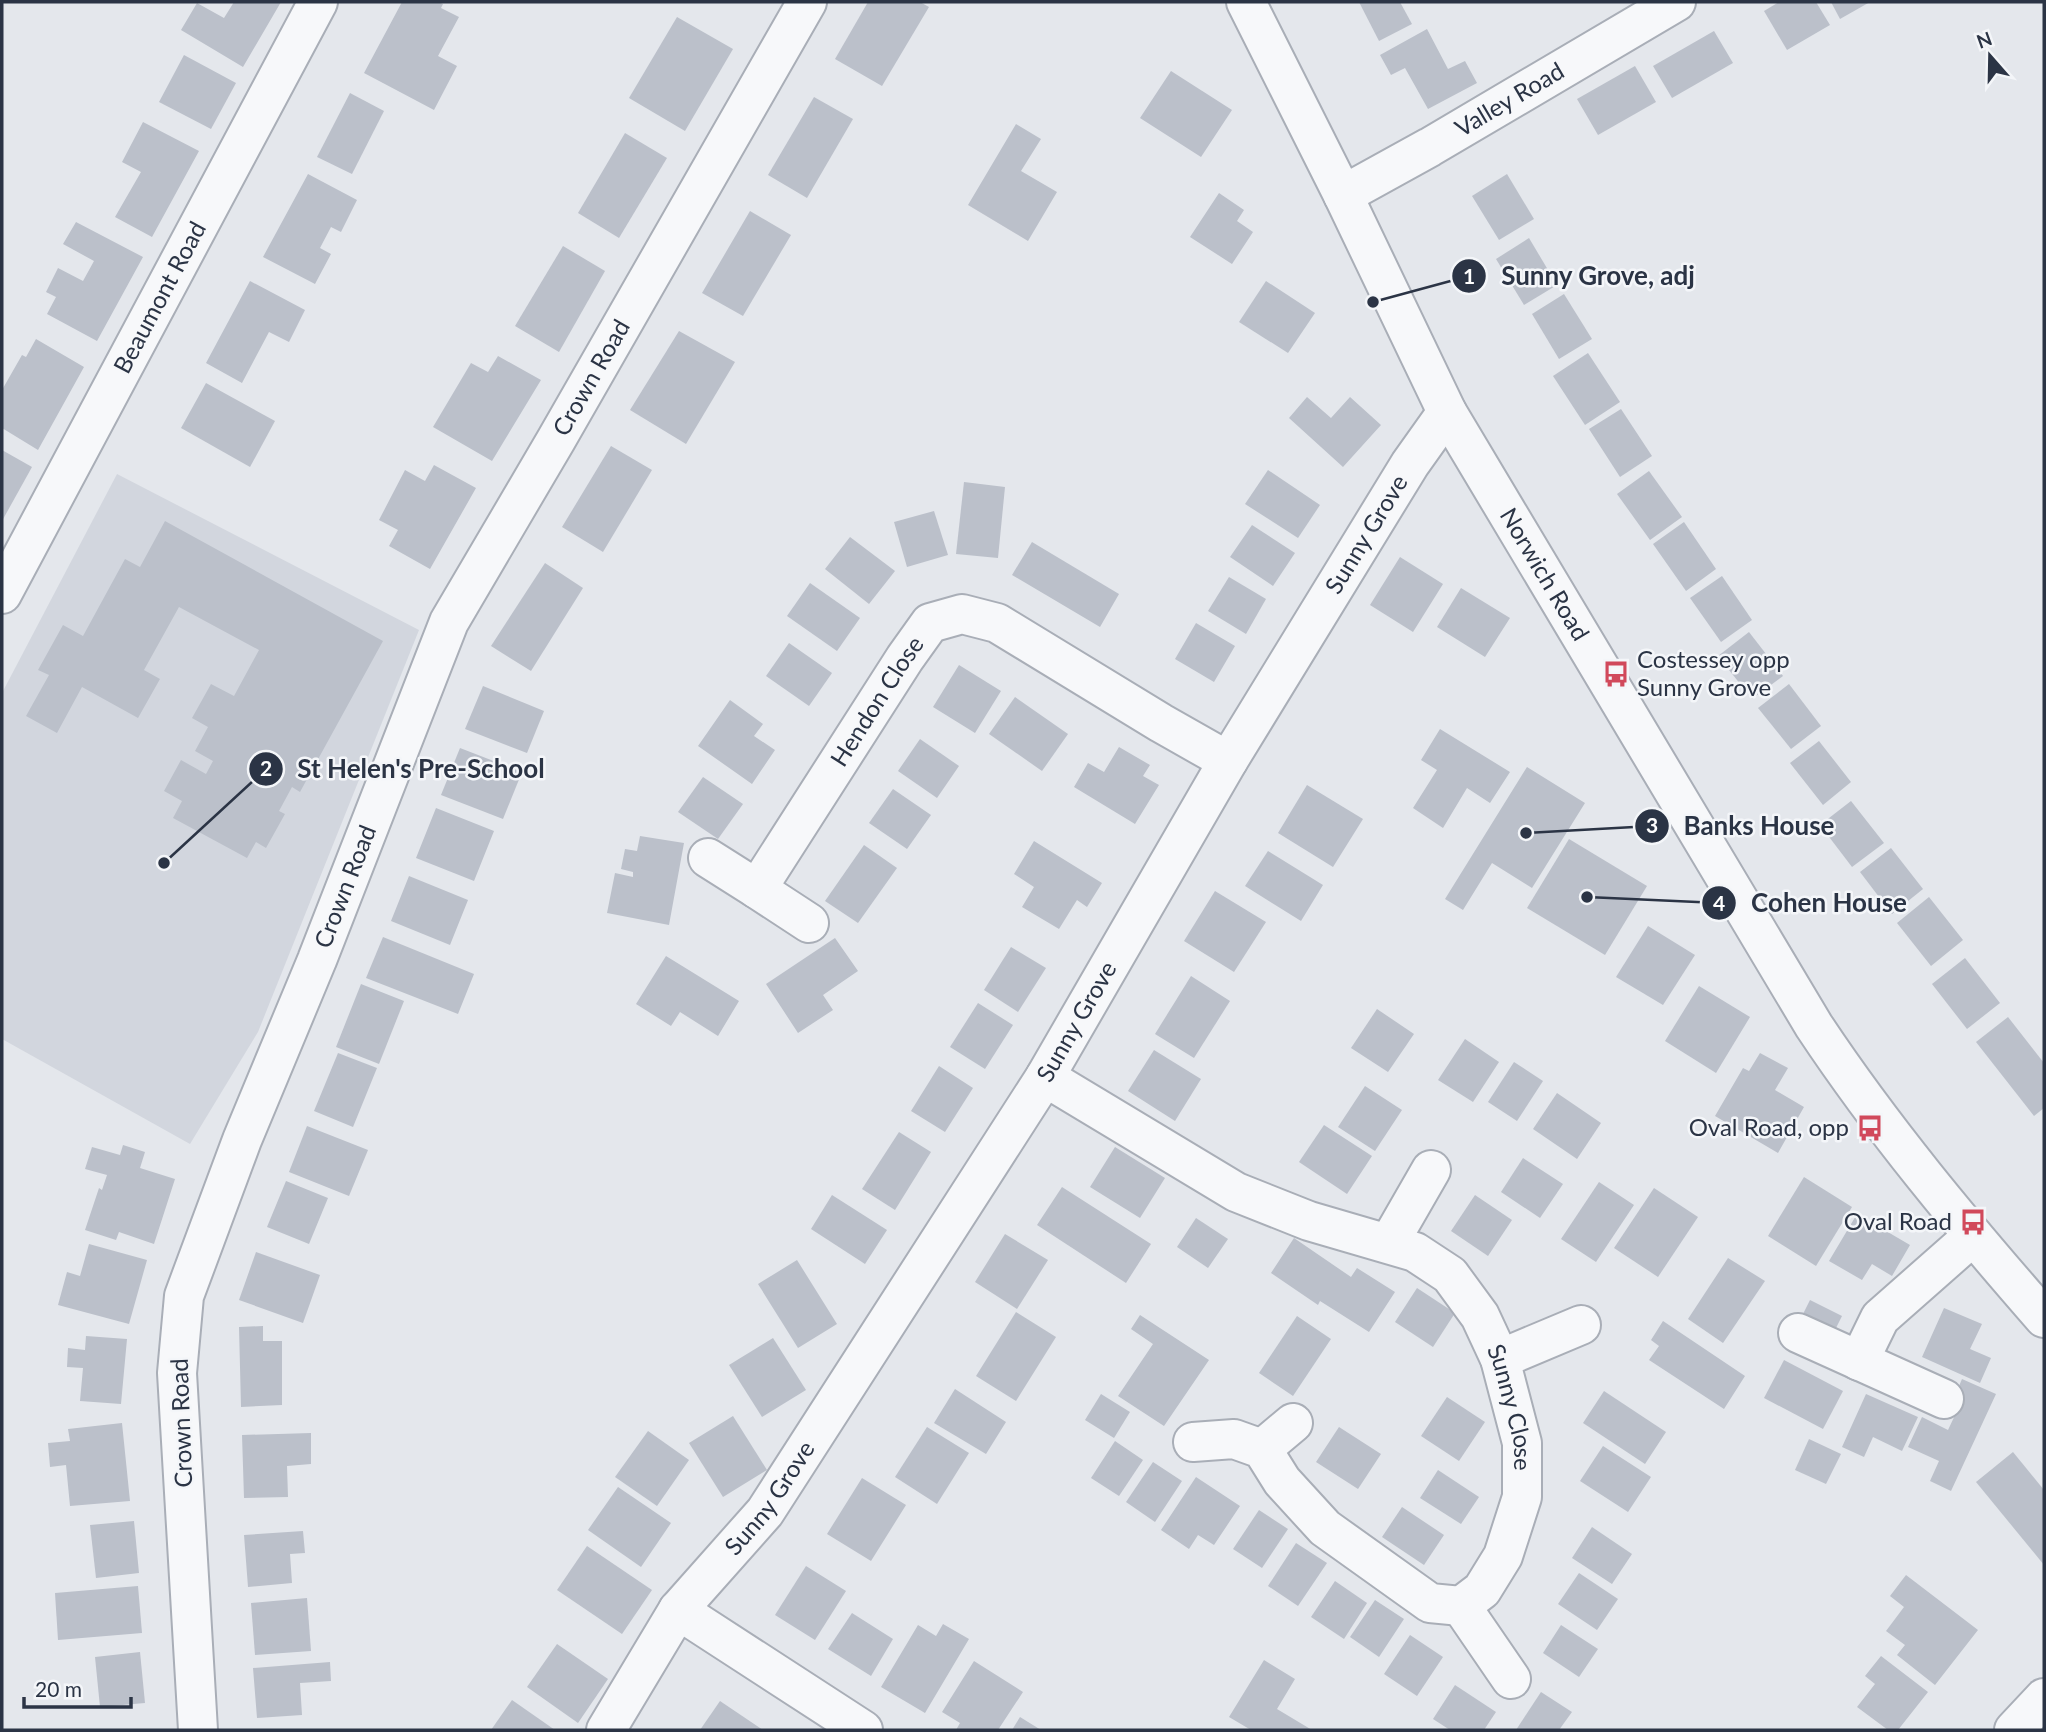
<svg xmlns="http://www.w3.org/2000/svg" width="2046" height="1732" font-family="Lato,sans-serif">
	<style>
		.built { fill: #d2d6de }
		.building { fill: #bbc0ca }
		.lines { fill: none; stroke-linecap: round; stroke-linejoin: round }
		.minor-casing { stroke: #a9aeb7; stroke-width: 42 }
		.tertiary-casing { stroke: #a9aeb7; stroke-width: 42 }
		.minor { stroke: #f7f8fa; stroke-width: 38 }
		.tertiary { stroke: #f7f8fa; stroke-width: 38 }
		.labels { text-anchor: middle; stroke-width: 5; stroke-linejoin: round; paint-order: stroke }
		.street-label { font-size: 24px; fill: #2b3445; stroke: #f4f6f9 }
		.poi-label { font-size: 24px; fill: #2b3445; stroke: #f4f6f9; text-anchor: end }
		.leader { fill: none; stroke: #2b3445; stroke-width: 2.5 }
		.callout-dot { fill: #2b3445; stroke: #f4f6f9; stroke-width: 2.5 }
		.mark-label { font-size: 21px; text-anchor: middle; font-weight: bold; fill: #fff }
		.callout-label { font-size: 26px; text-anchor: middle; font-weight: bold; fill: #2b3445; stroke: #f4f6f9; stroke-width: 5; stroke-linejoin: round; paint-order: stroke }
	</style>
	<rect width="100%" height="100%" fill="#e4e7ec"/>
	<!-- built -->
	<polygon class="built" points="117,474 419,630 258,1032 190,1144 2,1039 2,693"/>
	<!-- building -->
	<g class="building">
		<polygon points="234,2 281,2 243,67 181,30 197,3 224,18"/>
		<polygon points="402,2 438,2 443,4 441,8 459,17 438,56 457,66 434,110 364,73"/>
		<polygon points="868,2 920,2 929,7 882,86 835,59"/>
		<polygon points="1359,2 1400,2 1412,24 1379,41"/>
		<polygon points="1779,2 1816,2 1830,25 1787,50 1764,11"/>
		<polygon points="1831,2 1870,2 1840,19"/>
		<polygon points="677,17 733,49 685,131 629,98"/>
		<polygon points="1427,29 1448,69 1465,61 1477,83 1428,109 1405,68 1391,75 1380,55"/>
		<polygon points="1714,31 1733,63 1672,98 1653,66"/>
		<polygon points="184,55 236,83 211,129 159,102"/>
		<polygon points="1635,66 1656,102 1598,135 1577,99"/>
		<polygon points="1171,71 1232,110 1201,157 1140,118"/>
		<polygon points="350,93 384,111 352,174 317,157"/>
		<polygon points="814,97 853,119 807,198 768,175"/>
		<polygon points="143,122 199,151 152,237 115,217 141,172 122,162"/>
		<polygon points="1016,124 1041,139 1021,171 1057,192 1028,241 968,205"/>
		<polygon points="625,133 667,158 619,238 578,213"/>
		<polygon points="308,174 357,200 341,232 331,227 320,248 331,254 315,284 263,257"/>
		<polygon points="1507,174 1534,219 1499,240 1472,196"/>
		<polygon points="1219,193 1244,210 1237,221 1253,232 1232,264 1190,237"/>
		<polygon points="750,211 791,235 743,316 702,293"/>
		<polygon points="76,222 143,257 97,341 47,314 56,297 46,292 58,268 83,281 94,261 63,244"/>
		<polygon points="1529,238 1557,285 1524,305 1496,259"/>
		<polygon points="563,246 605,271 559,352 515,326"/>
		<polygon points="250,281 305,310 289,342 269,332 242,383 206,363"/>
		<polygon points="1266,281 1315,313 1288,353 1239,322"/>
		<polygon points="1564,294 1592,339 1559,359 1532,314"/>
		<polygon points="679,331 735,362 686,444 630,410"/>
		<polygon points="36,339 84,367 38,450 2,428 2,390 22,355 26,357"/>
		<polygon points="1588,353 1620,402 1585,425 1553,376"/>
		<polygon points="498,356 541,380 492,461 433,427 471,363 488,372"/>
		<polygon points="206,383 275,421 250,467 181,428"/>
		<polygon points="1307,397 1331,418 1350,397 1381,425 1343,467 1289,418"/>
		<polygon points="1621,409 1652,456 1620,477 1589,429"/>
		<polygon points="611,446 652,470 603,552 562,527"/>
		<polygon points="2,450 32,467 2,521"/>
		<polygon points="434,465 476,488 430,569 389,546 398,530 379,520 405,470 425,481"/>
		<polygon points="1268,470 1320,505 1298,538 1245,504"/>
		<polygon points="1649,471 1682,517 1650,540 1617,494"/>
		<polygon points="964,482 1005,487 998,558 956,554"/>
		<polygon points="934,511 948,555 907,567 894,522"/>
		<polygon points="165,521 383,641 300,792 292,787 279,811 285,814 266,848 256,842 247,858 173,818 182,801 164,791 181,760 206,774 213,761 195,751 208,727 192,718 211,684 234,696 259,650 179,607 144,670 160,679 138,718 82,687 57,733 26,716 49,675 38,670 63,625 83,636 125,559 140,567"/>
		<polygon points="1684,522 1716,569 1686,591 1653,544"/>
		<polygon points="1252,525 1295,553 1273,586 1230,557"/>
		<polygon points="850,537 895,571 869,604 825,569"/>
		<polygon points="1032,542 1119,594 1100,627 1012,575"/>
		<polygon points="1400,557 1443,584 1413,632 1370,605"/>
		<polygon points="545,563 583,588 531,671 491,646"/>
		<polygon points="1722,576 1752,620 1721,642 1690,598"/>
		<polygon points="1229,577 1266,599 1246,634 1208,611"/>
		<polygon points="810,583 860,618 837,651 787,616"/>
		<polygon points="1461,588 1510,618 1485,657 1437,627"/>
		<polygon points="1196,623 1235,646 1214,682 1175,659"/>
		<polygon points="1749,632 1783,676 1752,699 1718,656"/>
		<polygon points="789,643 832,673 809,706 766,676"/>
		<polygon points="959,665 1001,691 975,733 933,707"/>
		<polygon points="1789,684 1821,726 1791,749 1758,708"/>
		<polygon points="483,686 544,711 527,753 465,729"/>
		<polygon points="1015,697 1068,734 1042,771 989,734"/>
		<polygon points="730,700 763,724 754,736 775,750 752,784 698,746"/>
		<polygon points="1440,729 1510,772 1490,803 1467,788 1443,828 1413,808 1437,770 1421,760"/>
		<polygon points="920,739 959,766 937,798 898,771"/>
		<polygon points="1819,741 1851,782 1823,805 1790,763"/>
		<polygon points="1119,747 1150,765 1143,776 1159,785 1135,824 1074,787 1088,763 1104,772"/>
		<polygon points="460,748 522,772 503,819 441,795"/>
		<polygon points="1527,767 1585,803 1532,888 1492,863 1463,910 1445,899"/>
		<polygon points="703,777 743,804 718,839 678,812"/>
		<polygon points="1307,785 1363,819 1333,867 1278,833"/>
		<polygon points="893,789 931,815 907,849 869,823"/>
		<polygon points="1851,801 1884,843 1852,867 1820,825"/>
		<polygon points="436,808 494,831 474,881 416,858"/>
		<polygon points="640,836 684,843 669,925 607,913 615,873 633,877 633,872 621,869 625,849 637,851"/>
		<polygon points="1569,839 1647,886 1605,955 1527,908"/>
		<polygon points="1034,841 1102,883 1087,907 1077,900 1059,929 1022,907 1034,887 1014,874"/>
		<polygon points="864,845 897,868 858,923 825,901"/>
		<polygon points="1891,848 1923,889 1892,914 1860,872"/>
		<polygon points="1268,851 1323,885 1301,921 1245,886"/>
		<polygon points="409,876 468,900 450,945 391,921"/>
		<polygon points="1215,891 1266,922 1234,972 1184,941"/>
		<polygon points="1929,897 1963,940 1931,966 1897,923"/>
		<polygon points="1648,926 1695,955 1663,1005 1616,977"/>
		<polygon points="383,937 474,974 458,1014 366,978"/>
		<polygon points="835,938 858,971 823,995 833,1010 798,1033 766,984"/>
		<polygon points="1011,947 1046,968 1018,1012 984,990"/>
		<polygon points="666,956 739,1001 718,1036 680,1012 671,1026 636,1004"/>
		<polygon points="1965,958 2000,1003 1967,1029 1932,984"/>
		<polygon points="1191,976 1230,1001 1194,1058 1155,1034"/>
		<polygon points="361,984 404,1001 379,1064 336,1047"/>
		<polygon points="1699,986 1750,1017 1716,1073 1665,1041"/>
		<polygon points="978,1003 1013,1025 985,1069 950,1047"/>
		<polygon points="1377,1009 1414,1034 1388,1072 1351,1048"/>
		<polygon points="2008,1017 2044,1063 2044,1108 2034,1116 1976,1042"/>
		<polygon points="1465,1039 1499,1062 1473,1102 1438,1080"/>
		<polygon points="1154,1050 1201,1079 1175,1121 1128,1091"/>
		<polygon points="338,1053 377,1068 353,1127 314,1111"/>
		<polygon points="1760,1053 1788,1068 1775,1090 1804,1107 1778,1153 1715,1116 1743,1068 1749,1071"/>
		<polygon points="1514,1062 1543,1081 1517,1121 1488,1102"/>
		<polygon points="939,1066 973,1088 945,1132 911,1111"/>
		<polygon points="1365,1086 1402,1110 1375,1151 1338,1127"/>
		<polygon points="1557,1093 1601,1123 1577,1159 1533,1129"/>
		<polygon points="1324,1125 1372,1156 1347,1194 1299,1162"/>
		<polygon points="307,1126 368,1150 349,1196 289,1172"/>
		<polygon points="899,1132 931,1152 895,1210 862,1189"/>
		<polygon points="123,1145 145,1152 140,1168 175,1179 154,1244 119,1232 116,1240 85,1230 99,1188 102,1190 107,1175 85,1169 92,1147 120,1155"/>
		<polygon points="1115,1147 1165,1178 1140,1218 1090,1187"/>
		<polygon points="1523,1158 1563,1184 1540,1218 1501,1192"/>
		<polygon points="1804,1177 1852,1207 1816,1266 1768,1236"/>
		<polygon points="286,1181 328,1198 309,1244 267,1227"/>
		<polygon points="1599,1182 1634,1205 1596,1262 1561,1239"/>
		<polygon points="1062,1187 1151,1244 1126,1283 1037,1225"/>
		<polygon points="1654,1188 1698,1217 1658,1277 1614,1248"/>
		<polygon points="832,1195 887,1230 865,1264 811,1229"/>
		<polygon points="1475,1195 1512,1220 1488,1256 1451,1231"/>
		<polygon points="1857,1214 1910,1245 1892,1276 1872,1264 1862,1280 1829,1261"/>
		<polygon points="1196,1218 1228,1239 1208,1268 1177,1247"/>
		<polygon points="1005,1234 1048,1260 1017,1309 975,1282"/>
		<polygon points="1294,1238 1351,1277 1357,1268 1395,1292 1369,1332 1320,1301 1318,1305 1271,1273"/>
		<polygon points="89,1244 147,1260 129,1324 58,1305 67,1272 80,1276"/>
		<polygon points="256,1252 320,1275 303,1323 239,1300"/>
		<polygon points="1728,1258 1765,1281 1723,1343 1688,1319"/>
		<polygon points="797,1260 837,1324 798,1348 758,1284"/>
		<polygon points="1417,1288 1455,1313 1433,1347 1395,1322"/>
		<polygon points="1810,1300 1842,1316 1834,1332 1802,1316"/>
		<polygon points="1944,1308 1982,1324 1970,1349 1991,1358 1980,1383 1922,1357"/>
		<polygon points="1016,1312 1056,1337 1016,1401 976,1376"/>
		<polygon points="1140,1315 1209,1360 1164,1426 1118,1396 1153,1344 1131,1329"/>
		<polygon points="1297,1316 1331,1339 1293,1396 1259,1373"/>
		<polygon points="1663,1321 1745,1376 1724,1409 1649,1360 1659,1346 1651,1340"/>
		<polygon points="263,1326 263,1341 282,1341 282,1405 241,1407 239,1327"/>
		<polygon points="86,1336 127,1339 121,1404 80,1401 83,1368 67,1367 68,1348 85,1350"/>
		<polygon points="773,1338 806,1390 762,1417 729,1365"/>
		<polygon points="1784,1360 1843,1391 1823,1429 1764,1398"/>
		<polygon points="1962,1379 1996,1394 1951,1491 1930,1481 1939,1461 1908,1447 1922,1417 1948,1430 1956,1413 1949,1410"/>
		<polygon points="955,1389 1006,1422 986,1454 934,1423"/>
		<polygon points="1604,1391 1666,1432 1645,1464 1583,1423"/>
		<polygon points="1101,1394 1130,1412 1114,1438 1085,1420"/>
		<polygon points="1866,1394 1918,1417 1902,1451 1873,1437 1864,1457 1842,1447"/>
		<polygon points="1447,1397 1485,1422 1459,1461 1421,1436"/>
		<polygon points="733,1416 767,1470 723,1497 689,1443"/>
		<polygon points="122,1423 130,1501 70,1506 66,1465 50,1467 48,1443 70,1441 68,1429"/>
		<polygon points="927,1427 969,1453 937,1504 895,1477"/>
		<polygon points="1339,1427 1381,1454 1358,1489 1316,1462"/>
		<polygon points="648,1431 689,1460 657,1506 615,1477"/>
		<polygon points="311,1433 311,1464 287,1466 288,1497 244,1498 242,1435"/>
		<polygon points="1809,1439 1841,1454 1826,1484 1795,1470"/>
		<polygon points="1115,1441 1143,1460 1119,1496 1091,1478"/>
		<polygon points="1603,1446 1651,1477 1628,1512 1580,1481"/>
		<polygon points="2013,1452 2044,1490 2044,1565 1976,1482"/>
		<polygon points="1153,1462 1182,1481 1155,1522 1126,1502"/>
		<polygon points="1438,1470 1479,1497 1461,1524 1420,1498"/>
		<polygon points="1196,1477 1240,1506 1214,1545 1198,1535 1189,1549 1161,1530"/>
		<polygon points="862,1478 906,1505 871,1561 827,1534"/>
		<polygon points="618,1487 671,1523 641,1567 588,1530"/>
		<polygon points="1402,1507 1444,1535 1424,1565 1382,1537"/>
		<polygon points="1259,1510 1288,1529 1262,1568 1233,1549"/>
		<polygon points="134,1521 139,1573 96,1578 90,1525"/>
		<polygon points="1592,1527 1632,1554 1612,1584 1572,1558"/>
		<polygon points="303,1531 305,1553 290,1554 292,1583 248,1587 244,1535"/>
		<polygon points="1296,1543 1327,1563 1298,1606 1268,1586"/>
		<polygon points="587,1546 652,1590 622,1634 557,1590"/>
		<polygon points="806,1566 846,1591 815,1640 775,1615"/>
		<polygon points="1579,1573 1618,1599 1597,1630 1558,1604"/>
		<polygon points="1906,1575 1978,1630 1935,1685 1897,1655 1905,1645 1886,1631 1904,1607 1890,1596"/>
		<polygon points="1335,1581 1367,1603 1344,1639 1311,1617"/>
		<polygon points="138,1586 142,1633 58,1640 55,1593"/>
		<polygon points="307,1598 311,1651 255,1655 251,1603"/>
		<polygon points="1375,1600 1404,1619 1379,1657 1350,1637"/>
		<polygon points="852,1613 893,1639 871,1676 828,1649"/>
		<polygon points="943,1624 969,1639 925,1713 881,1687 918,1625 936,1636"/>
		<polygon points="1561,1625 1598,1649 1579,1677 1543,1653"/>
		<polygon points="1410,1635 1443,1657 1417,1696 1384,1674"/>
		<polygon points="557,1644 608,1679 578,1723 527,1687"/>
		<polygon points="140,1652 145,1703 100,1707 95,1657"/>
		<polygon points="1881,1656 1928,1692 1898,1730 1888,1730 1857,1707 1875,1684 1865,1676"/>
		<polygon points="1264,1660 1295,1679 1277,1709 1312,1730 1251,1730 1229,1717"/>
		<polygon points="974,1661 1023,1692 998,1730 956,1730 960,1723 942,1712"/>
		<polygon points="330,1662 331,1681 300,1683 302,1715 257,1718 253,1668"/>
		<polygon points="1455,1685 1496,1712 1484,1730 1450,1730 1433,1719"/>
		<polygon points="1541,1692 1572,1712 1559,1730 1516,1730"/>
		<polygon points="512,1700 555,1730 491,1730"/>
		<polygon points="720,1701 763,1730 700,1730"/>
		<polygon points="1020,1717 1041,1730 1012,1730"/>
	</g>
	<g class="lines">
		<!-- minor casing -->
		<g class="minor-casing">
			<g id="minor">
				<path id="s1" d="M1343 195 1430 147 1676 2"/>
				<path id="s2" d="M2 594 318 2"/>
				<polyline points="708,858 757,889"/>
				<path id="s3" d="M809 923 757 889 905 658 930 623 962 614 997 623 1161 723 1228 761"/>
				<path id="s4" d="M1045 1077 1236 1192 1309 1221 1415 1252 1450 1275 1480 1316 1500 1359 1522 1443V1497L1503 1556 1482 1590 1461 1606 1430 1603 1325 1528 1282 1481 1262 1449 1234 1439 1193 1442"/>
				<polyline points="1389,1243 1431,1170"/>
				<polyline points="1798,1333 1944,1399"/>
				<polyline points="1500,1359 1581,1325"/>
				<polyline points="1859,1361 1880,1318 1973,1236"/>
				<polyline points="1262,1449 1293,1423"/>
				<polyline points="1461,1606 1511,1679"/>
				<polyline points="678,1610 863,1730"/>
				<path id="s5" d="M198 1730 177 1373 184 1296 242 1140 317 960 449 622 556 440 807 2"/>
				<path id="s6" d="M606 1730 678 1610 765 1512 1045 1077 1228 761 1410 464 1447 412"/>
				<polyline points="2014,1730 2044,1698"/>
			</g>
		</g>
		<!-- tertiary casing -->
		<g class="tertiary-casing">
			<g id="tertiary">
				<path id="s7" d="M1246 2 1343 195 1447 412 1814 1026C1883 1130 1962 1224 2044 1318"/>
			</g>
		</g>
		<!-- minor -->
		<use href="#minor" class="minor"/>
		<!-- tertiary -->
		<use href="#tertiary" class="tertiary"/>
	</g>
	<!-- icons -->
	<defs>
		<g id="bus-bare" transform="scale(2.1)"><path d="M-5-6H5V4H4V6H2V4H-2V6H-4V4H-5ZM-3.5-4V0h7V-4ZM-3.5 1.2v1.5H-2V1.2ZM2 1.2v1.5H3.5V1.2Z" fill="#d1495b" stroke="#f4f6f9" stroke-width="2.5" paint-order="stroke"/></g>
	</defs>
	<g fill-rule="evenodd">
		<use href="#bus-bare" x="1616" y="674"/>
		<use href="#bus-bare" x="1870" y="1128"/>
		<use href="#bus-bare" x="1973" y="1222"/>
	</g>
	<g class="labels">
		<!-- street labels -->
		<g class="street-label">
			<text dy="8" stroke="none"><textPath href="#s1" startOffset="192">Valley Road</textPath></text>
			<text dy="8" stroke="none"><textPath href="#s2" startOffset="336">Beaumont Road</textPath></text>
			<text dy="8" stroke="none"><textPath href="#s5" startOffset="1442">Crown Road</textPath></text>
			<text dy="8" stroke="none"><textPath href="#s6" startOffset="1419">Sunny Grove</textPath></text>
			<text dy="8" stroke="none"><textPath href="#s7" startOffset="646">Norwich Road</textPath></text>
			<text dy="8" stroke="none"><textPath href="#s3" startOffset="285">Hendon Close</textPath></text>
			<text dy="8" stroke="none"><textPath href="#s5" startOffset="875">Crown Road</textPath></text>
			<text dy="8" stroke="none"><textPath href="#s6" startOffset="852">Sunny Grove</textPath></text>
			<text dy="8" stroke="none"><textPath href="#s4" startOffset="602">Sunny Close</textPath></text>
			<text transform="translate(182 1423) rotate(-92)" y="8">Crown Road</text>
			<text dy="8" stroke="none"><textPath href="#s6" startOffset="285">Sunny Grove</textPath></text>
		</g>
		<!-- poi labels -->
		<g class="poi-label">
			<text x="1637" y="668" text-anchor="start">Costessey opp<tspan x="1637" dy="28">Sunny Grove</tspan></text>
			<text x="1849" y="1136">Oval Road, opp</text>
			<text x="1952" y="1230">Oval Road</text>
		</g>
	</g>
	<!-- callouts -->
	<path class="leader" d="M1373 302L1469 276M164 863L266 769M1526 833L1652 826M1587 897L1719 903"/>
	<g class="callout-dot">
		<circle cx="1373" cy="302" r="7"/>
		<circle cx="164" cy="863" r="7"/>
		<circle cx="1526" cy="833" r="7"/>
		<circle cx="1587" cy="897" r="7"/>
		<circle cx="1469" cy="276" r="18"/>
		<circle cx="266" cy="769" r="18"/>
		<circle cx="1652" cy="826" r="18"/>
		<circle cx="1719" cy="903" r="18"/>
	</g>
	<g class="mark-label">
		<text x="1469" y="284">1</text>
		<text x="266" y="776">2</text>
		<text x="1652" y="833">3</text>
		<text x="1719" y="911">4</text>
	</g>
	<g class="callout-label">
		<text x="1598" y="285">Sunny Grove, adj</text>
		<text x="421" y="778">St Helen's Pre-School</text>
		<text x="1759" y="835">Banks House</text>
		<text x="1829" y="912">Cohen House</text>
	</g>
	<!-- border -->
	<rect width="2046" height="1732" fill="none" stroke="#2b3445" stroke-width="7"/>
	<!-- north arrow -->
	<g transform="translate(1990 56) rotate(340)" stroke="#f4f6f9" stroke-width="5" paint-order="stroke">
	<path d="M0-5L12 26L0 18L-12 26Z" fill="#2b3445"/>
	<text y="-10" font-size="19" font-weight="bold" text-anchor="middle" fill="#2b3445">N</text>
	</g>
	<!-- scale -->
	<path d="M24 1697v10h107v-10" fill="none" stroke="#2b3445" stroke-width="3.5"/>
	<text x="35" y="1697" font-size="21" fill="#2b3445" stroke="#f4f6f9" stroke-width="5" paint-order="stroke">20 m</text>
</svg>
